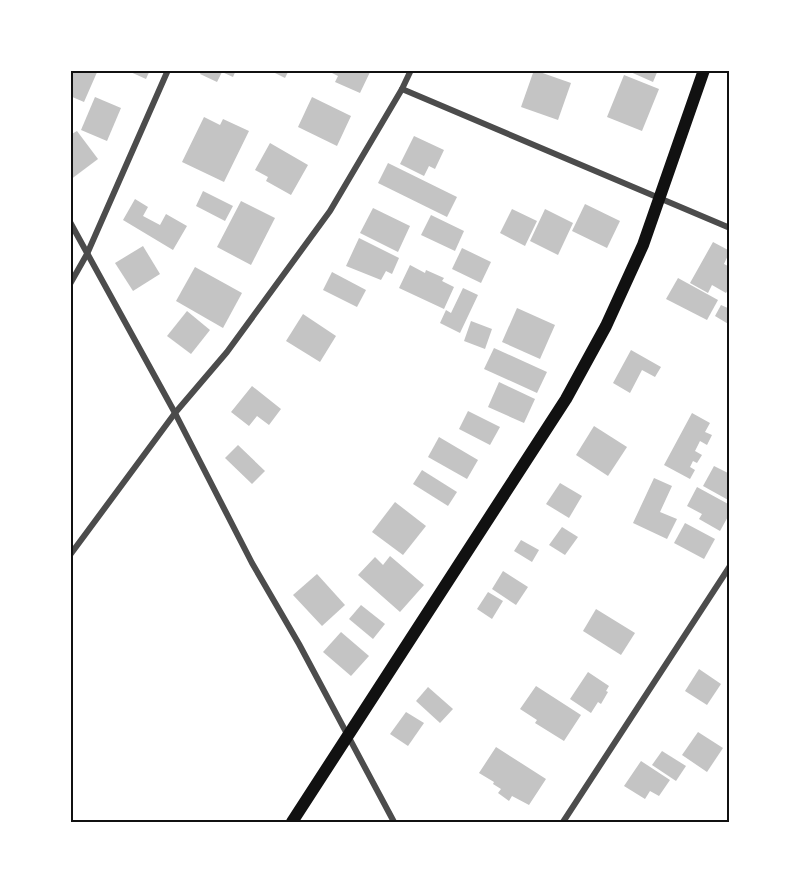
<svg xmlns="http://www.w3.org/2000/svg" width="800" height="893" font-family="Ubuntu,sans-serif">
	<style>
		.building { fill: #c4c4c4 }
		.lines { fill: none; stroke-linecap: round; stroke-linejoin: round }
		.minor { stroke: #4c4c4c; stroke-width: 6 }
		.secondary { stroke: #111; stroke-width: 12 }
		.neatline { fill: none; stroke: #111; stroke-width: 2 }
	</style>
	<rect width="100%" height="100%" fill="#fff"/>
	<!-- building -->
	<g class="building">
		<polygon points="70,70 98,70 84,102 70,96"/>
		<polygon points="126,70 150,70 146,79"/>
		<polygon points="202,70 236,70 233,77 222,72 217,82 200,74"/>
		<polygon points="269,70 289,70 285,78"/>
		<polygon points="326,70 371,70 360,93 335,82 338,76"/>
		<polygon points="534,70 571,83 558,120 521,107"/>
		<polygon points="626,70 658,70 653,82"/>
		<polygon points="624,75 659,89 642,131 607,117"/>
		<polygon points="95,97 121,108 107,141 81,130"/>
		<polygon points="312,97 351,116 337,146 298,127"/>
		<polygon points="204,117 220,125 223,119 249,131 224,182 182,162"/>
		<polygon points="77,131 98,159 70,180 70,135"/>
		<polygon points="414,136 444,150 435,169 429,166 424,176 400,164"/>
		<polygon points="270,143 308,165 291,195 266,181 268,177 255,170"/>
		<polygon points="388,163 457,197 447,217 378,183"/>
		<polygon points="203,191 233,206 225,221 196,206"/>
		<polygon points="135,199 148,207 143,216 160,225 166,214 187,226 173,250 123,220"/>
		<polygon points="241,201 275,218 251,265 217,247"/>
		<polygon points="585,204 620,221 607,248 572,231"/>
		<polygon points="373,208 410,226 398,252 360,233"/>
		<polygon points="512,209 537,221 525,246 500,233"/>
		<polygon points="545,209 573,223 558,255 530,241"/>
		<polygon points="431,215 464,231 455,251 421,235"/>
		<polygon points="359,238 399,258 392,274 386,271 381,280 346,266"/>
		<polygon points="713,242 730,251 724,264 730,267 730,286 726,293 712,285 708,293 690,283"/>
		<polygon points="143,246 160,274 133,291 115,263"/>
		<polygon points="462,248 491,262 481,283 452,269"/>
		<polygon points="410,265 425,273 426,270 444,278 442,281 454,287 444,309 399,288"/>
		<polygon points="195,267 242,293 223,328 176,301"/>
		<polygon points="332,272 366,290 357,307 323,290"/>
		<polygon points="678,278 718,300 707,320 666,299"/>
		<polygon points="463,288 478,295 460,333 440,323 446,310 451,313"/>
		<polygon points="721,305 730,309 730,325 715,316"/>
		<polygon points="517,308 555,325 540,359 502,342"/>
		<polygon points="187,311 210,330 191,354 167,336"/>
		<polygon points="303,314 336,336 320,362 286,341"/>
		<polygon points="471,321 492,329 485,349 464,341"/>
		<polygon points="494,348 547,372 537,393 484,369"/>
		<polygon points="631,350 661,367 655,377 642,370 630,393 613,383"/>
		<polygon points="499,382 535,399 524,423 488,407"/>
		<polygon points="252,386 281,409 269,425 257,416 249,426 231,412"/>
		<polygon points="468,411 500,427 490,445 459,429"/>
		<polygon points="692,413 710,423 705,432 712,435 707,445 700,441 695,451 702,455 697,463 693,461 690,467 695,470 690,479 664,465"/>
		<polygon points="594,426 627,447 608,476 576,455"/>
		<polygon points="439,437 478,460 467,479 428,457"/>
		<polygon points="238,445 265,471 252,484 225,458"/>
		<polygon points="714,466 730,474 730,501 703,486"/>
		<polygon points="422,470 457,492 448,506 413,484"/>
		<polygon points="654,478 672,486 660,512 677,519 667,539 633,523"/>
		<polygon points="560,483 582,496 569,518 546,504"/>
		<polygon points="697,487 730,505 730,513 720,531 699,519 702,514 687,506"/>
		<polygon points="395,502 426,526 403,555 372,532"/>
		<polygon points="685,523 715,539 704,559 674,543"/>
		<polygon points="562,527 578,537 565,555 549,545"/>
		<polygon points="521,540 539,550 532,562 514,551"/>
		<polygon points="390,556 424,585 400,612 358,575 375,557 383,565"/>
		<polygon points="503,571 528,587 516,605 492,589"/>
		<polygon points="317,574 345,605 322,626 293,595"/>
		<polygon points="488,592 503,601 492,619 477,609"/>
		<polygon points="361,605 385,624 373,639 349,619"/>
		<polygon points="596,609 635,633 621,655 583,631"/>
		<polygon points="341,632 369,656 351,676 323,652"/>
		<polygon points="699,669 721,684 707,705 685,691"/>
		<polygon points="588,672 609,686 606,691 608,692 601,704 598,702 591,713 570,699"/>
		<polygon points="536,686 581,715 564,741 535,723 537,720 520,709"/>
		<polygon points="428,687 453,709 440,723 416,701"/>
		<polygon points="406,712 424,723 408,746 390,734"/>
		<polygon points="698,732 723,748 707,772 682,755"/>
		<polygon points="496,747 546,779 529,805 512,796 509,801 498,793 501,789 493,784 494,782 479,773"/>
		<polygon points="662,751 686,766 676,781 652,765"/>
		<polygon points="641,761 670,780 659,796 650,791 645,799 624,786"/>
	</g>
	<g class="lines">
		<!-- minor -->
		<g class="minor">
			<polyline points="402,89 730,228"/>
			<polyline points="70,222 175,413 252,563 299,644 394,822"/>
			<polyline points="70,284 87,254 168,70"/>
			<polyline points="70,555 175,413 227,352 330,211 402,89 411,70"/>
			<polyline points="563,822 730,566"/>
		</g>
		<!-- secondary -->
		<polyline class="secondary" points="292,822 566,399 606,326 643,245 704,70"/>
	</g>
	<!-- border -->
	<rect width="800" height="893" fill="none" stroke="#ffffff" stroke-width="144"/>
	<rect x="72" y="72" width="656" height="749" class="neatline"/>
</svg>
